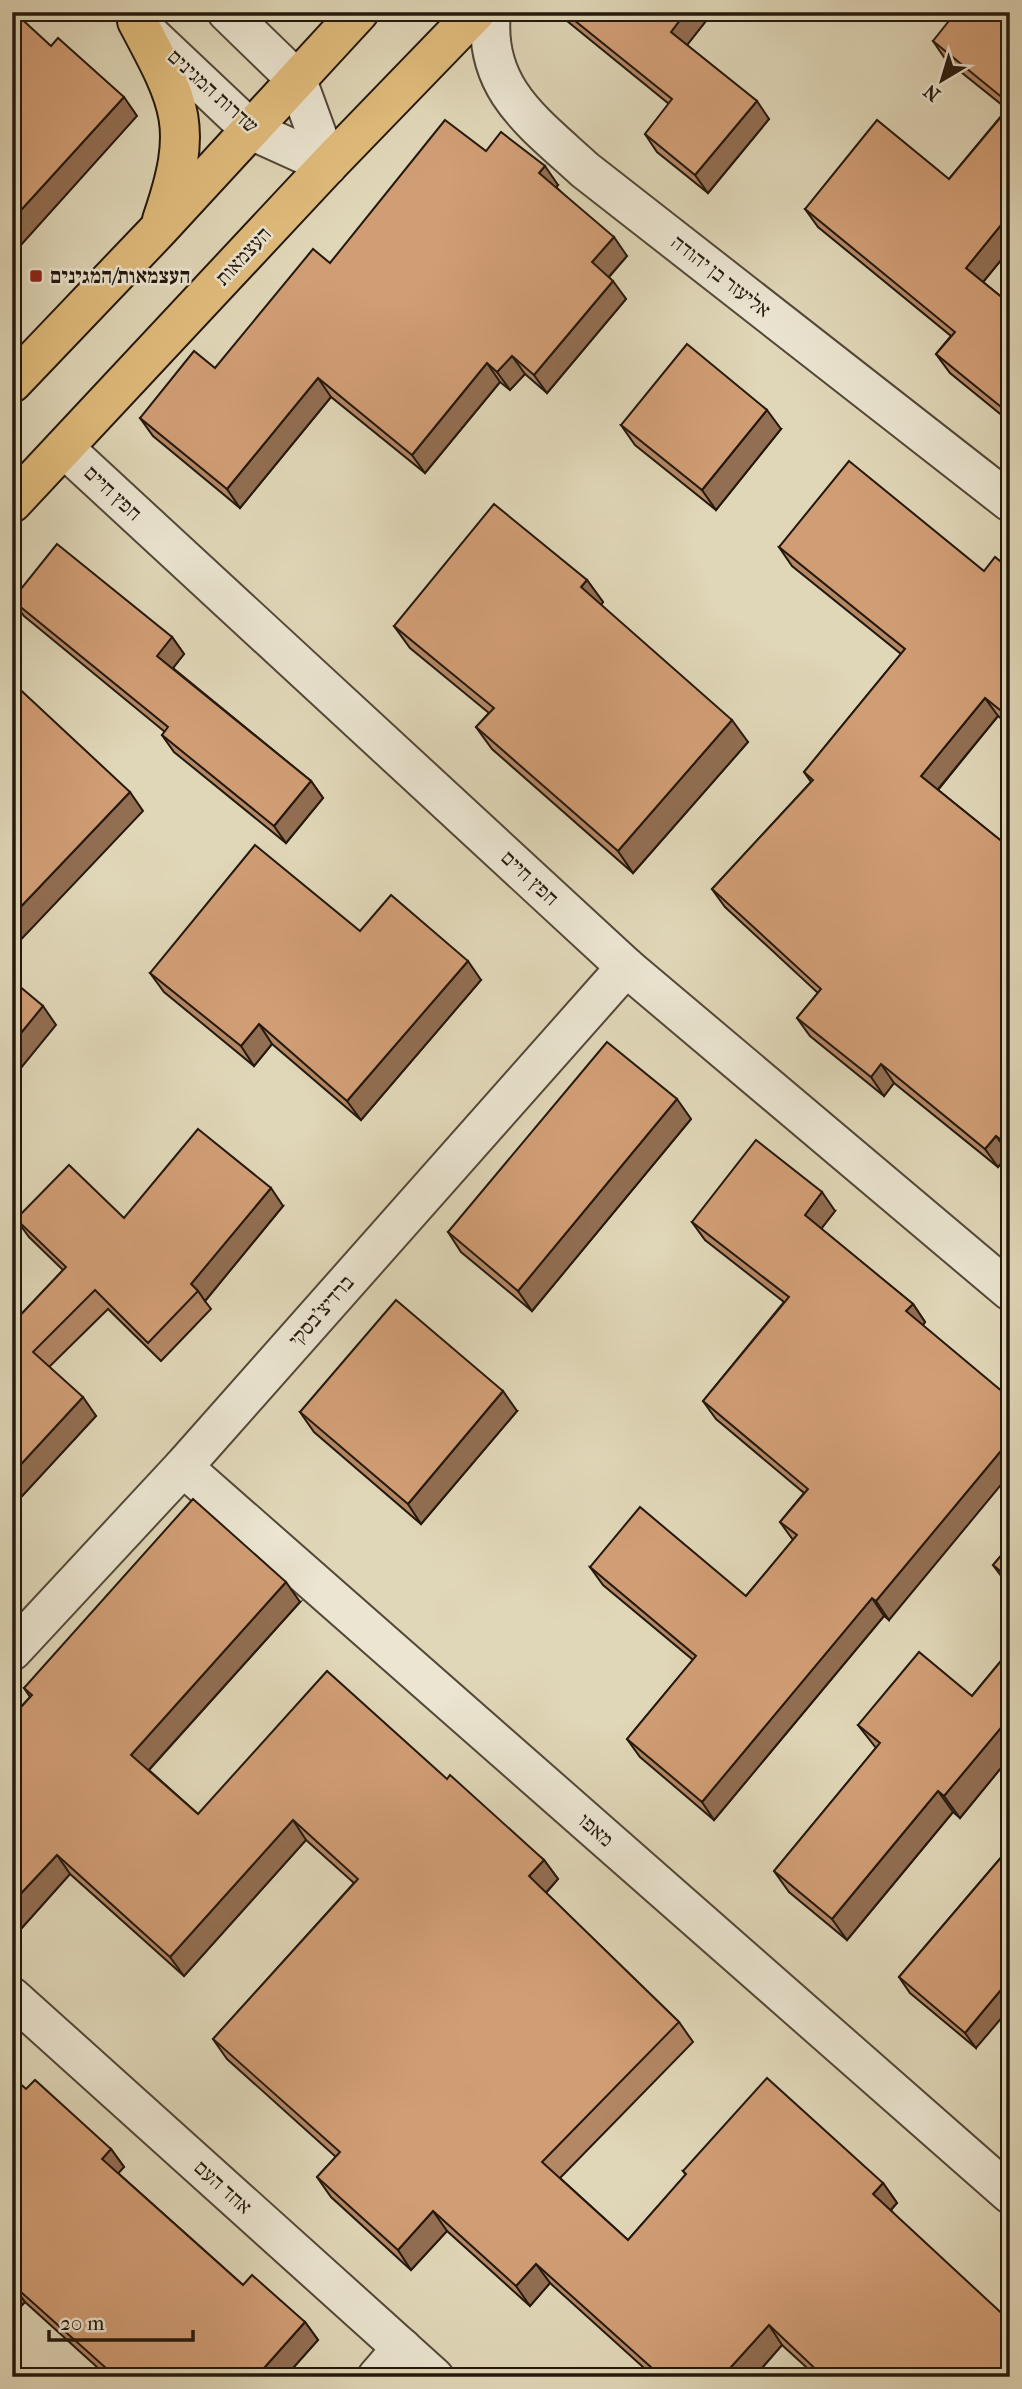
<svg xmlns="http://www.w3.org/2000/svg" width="1022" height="2389" font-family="'IM FELL French Canon','Frank Ruhl Libre',serif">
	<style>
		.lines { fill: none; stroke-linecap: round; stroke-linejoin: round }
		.minor-casing { stroke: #534838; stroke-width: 42 }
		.tertiary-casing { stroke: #534838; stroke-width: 42 }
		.primary-casing { stroke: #24180d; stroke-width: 42 }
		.minor { stroke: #ebe5d1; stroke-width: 38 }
		.tertiary { stroke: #ebe5d1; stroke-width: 38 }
		.primary { stroke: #e0bc7c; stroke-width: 38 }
		.wall { fill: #b48765; stroke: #24180d; stroke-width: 2 }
		.shaded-wall { fill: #926e52; stroke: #24180d; stroke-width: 2 }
		.building { fill: #d19d75; stroke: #24180d; stroke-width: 2 }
		.poi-dot { fill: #8f2418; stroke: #ebe5d1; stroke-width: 2.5 }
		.labels { text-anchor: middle; stroke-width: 5; stroke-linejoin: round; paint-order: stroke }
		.street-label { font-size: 21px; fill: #24180d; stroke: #ebe5d1 }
		.poi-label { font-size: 21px; font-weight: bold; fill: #24180d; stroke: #ebe5d1; text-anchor: start }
	</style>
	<rect width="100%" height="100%" fill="#e0d7b8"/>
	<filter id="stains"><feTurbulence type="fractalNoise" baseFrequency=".00286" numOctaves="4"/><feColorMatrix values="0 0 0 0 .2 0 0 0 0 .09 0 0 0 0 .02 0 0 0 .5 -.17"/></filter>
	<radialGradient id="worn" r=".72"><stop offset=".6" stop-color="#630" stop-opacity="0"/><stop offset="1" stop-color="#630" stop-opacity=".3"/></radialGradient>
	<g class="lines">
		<!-- minor casing -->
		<g class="minor-casing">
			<g id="minor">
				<path d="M491 12C483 89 534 123 585 170L1010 502"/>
				<polyline points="64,448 626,967 1010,1291"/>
				<polyline points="183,1467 1010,2194"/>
				<polyline points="12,1651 183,1467 626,967"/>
				<polyline points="12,1997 434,2377"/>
				<polyline points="377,2377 402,2348"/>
			</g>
		</g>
		<!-- tertiary casing -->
		<g class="tertiary-casing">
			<g id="tertiary">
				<polyline points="227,12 297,80 328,165"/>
				<polyline points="141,26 251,130 328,165"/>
			</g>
		</g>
		<!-- primary casing -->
		<g class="primary-casing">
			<g id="primary">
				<path d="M137 21C182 105 194 127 162 220"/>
				<polyline points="12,383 159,229 359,12"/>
				<polyline points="12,503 328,165 476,12"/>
			</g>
		</g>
		<!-- minor -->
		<use href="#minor" class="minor"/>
		<!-- tertiary -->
		<use href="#tertiary" class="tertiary"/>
		<!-- primary -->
		<use href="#primary" class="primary"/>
	</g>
	<!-- wall -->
	<g class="wall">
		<polygon points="556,12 713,12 687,45 769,119 708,193 657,152 645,134 669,104"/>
		<polygon points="1010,12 1010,249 983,282 1010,304 1010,422 950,373 936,354 951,336 818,227 805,209 949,179 1007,109 946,60 933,41"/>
		<polygon points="486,151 558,185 556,187 627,256 609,277 626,299 547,393 525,374 510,390 500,382 425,473 331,397 240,508 153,436 140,418 215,368 330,263"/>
		<polygon points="621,425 781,429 716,510 635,445"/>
		<polygon points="779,547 984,571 1010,569 1010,726 998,716 938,790 1010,848 1010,1155 1009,1154 998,1167 894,1083 884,1096 810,1036 797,1018 818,993 725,907 712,889 811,782 804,772 901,654 792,566"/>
		<polygon points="587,580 603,602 601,605 748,742 633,873 492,749 476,727 489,713 410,648 394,626"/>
		<polygon points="12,600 172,637 184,654 173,668 311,781 323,798 286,843 174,752 162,735 165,732 24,616"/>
		<polygon points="360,931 481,980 361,1120 272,1044 254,1066 164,992 150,973"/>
		<polygon points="691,1119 532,1311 461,1252 448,1232"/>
		<polygon points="283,1206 205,1301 211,1309 161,1361 108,1309 49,1367 96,1416 12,1507 12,1324 63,1270 29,1237 16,1219 124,1218"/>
		<polygon points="835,1211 821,1229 913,1304 925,1322 923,1325 889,1620 884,1616 714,1820 640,1757 627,1739 693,1660 603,1585 590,1567 746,1596 793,1540 780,1522 804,1493 716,1419 703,1401 784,1302 705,1240 692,1222"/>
		<polygon points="517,1411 421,1524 314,1432 300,1412"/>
		<polygon points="1010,1545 1010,1588 993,1565"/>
		<polygon points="300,1602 149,1770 198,1814 447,1779 544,1860 558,1879 546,1893 679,2022 693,2042 560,2178 628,2240 686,2175 683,2171 883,2183 897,2203 891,2210 1010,2377 817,2377 782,2345 754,2377 654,2377 550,2283 530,2306 447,2231 411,2270 331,2197 317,2177 336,2157 227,2059 213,2039 354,1883 306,1840 184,1976 70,1874 20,1930 12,1923 12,1717 30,1697 24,1688"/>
		<polygon points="1010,1650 1010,1757 960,1818 953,1812 847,1940 789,1892 774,1871 876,1748 858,1725 972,1696"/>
		<polygon points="1010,1847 976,2048 910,1993 899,1977"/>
		<polygon points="12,2077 26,2089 111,2149 124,2167 118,2173 243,2285 305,2322 318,2340 285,2377 108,2377 25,2302 12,2316"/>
	</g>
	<!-- shaded-wall -->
	<g class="shaded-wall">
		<polygon points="686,12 713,12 683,50 671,32"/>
		<polygon points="124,97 137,116 12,255 12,220"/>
		<polygon points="757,101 769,119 708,193 695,175"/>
		<polygon points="545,166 558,185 552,192 539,173"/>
		<polygon points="1010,214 1010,249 979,287 966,268"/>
		<polygon points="614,237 627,256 605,281 592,262"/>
		<polygon points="613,281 626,299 547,393 534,375"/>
		<polygon points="512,356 525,374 510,390 497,372"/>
		<polygon points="487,363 500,382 425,473 412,455"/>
		<polygon points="318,378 331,397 240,508 227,489"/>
		<polygon points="767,410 781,429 716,510 702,490"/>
		<polygon points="587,580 603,602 597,610 581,587"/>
		<polygon points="172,637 184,654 169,673 157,656"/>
		<polygon points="985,698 998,716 934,794 921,776"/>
		<polygon points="732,720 748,742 633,873 618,851"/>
		<polygon points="311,781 323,798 286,843 274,826"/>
		<polygon points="130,792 143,811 12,949 12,916"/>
		<polygon points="468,961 481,980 361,1120 347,1101"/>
		<polygon points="43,1006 56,1025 12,1079 12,1044"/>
		<polygon points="259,1024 272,1044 254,1066 241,1046"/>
		<polygon points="881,1064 894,1083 884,1096 871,1077"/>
		<polygon points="677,1099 691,1119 532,1311 518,1291"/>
		<polygon points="996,1136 1009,1154 998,1167 985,1149"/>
		<polygon points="271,1188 283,1206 205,1301 198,1291 191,1284"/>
		<polygon points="822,1192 835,1211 817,1234 805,1215"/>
		<polygon points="913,1304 925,1322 919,1330 906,1311"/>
		<polygon points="503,1391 517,1411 421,1524 408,1504"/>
		<polygon points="83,1397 96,1416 12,1507 12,1474"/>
		<polygon points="1010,1440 1010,1474 889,1620 876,1601"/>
		<polygon points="286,1582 300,1602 145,1774 131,1755"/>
		<polygon points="872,1598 884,1616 714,1820 702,1802"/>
		<polygon points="1010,1717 1010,1757 960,1818 944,1796"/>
		<polygon points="938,1791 953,1812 847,1940 832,1919"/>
		<polygon points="293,1820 306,1840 184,1976 170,1957"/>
		<polygon points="57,1855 70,1874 20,1930 12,1919 12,1903"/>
		<polygon points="544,1860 558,1879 543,1896 529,1876"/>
		<polygon points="1010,1979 1010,2008 976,2048 965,2033"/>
		<polygon points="111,2149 124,2167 115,2177 102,2159"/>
		<polygon points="883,2183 897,2203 887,2214 873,2194"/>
		<polygon points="433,2211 447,2231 411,2270 398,2250"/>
		<polygon points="536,2264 550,2283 530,2306 516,2286"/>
		<polygon points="12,2284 25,2302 12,2316"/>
		<polygon points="305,2322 318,2340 285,2377 256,2377"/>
		<polygon points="769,2325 782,2345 754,2377 722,2377"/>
	</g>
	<!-- building -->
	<g class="building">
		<polygon points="12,12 14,12 51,46 58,38 124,97 12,220"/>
		<polygon points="564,12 686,12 671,32 757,101 695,175 645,134 672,99"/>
		<polygon points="956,12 1010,12 1010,104 933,41"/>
		<polygon points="1010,106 1010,214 966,268 1010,304 1010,407 1006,411 936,354 955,332 805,209 877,120 949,179"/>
		<polygon points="445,120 486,151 501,132 545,166 539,173 614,237 592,262 613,281 534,375 512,356 497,372 487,363 412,455 318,378 227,489 140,418 194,351 215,368 313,249 330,263"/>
		<polygon points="687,344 767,410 702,490 621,425"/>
		<polygon points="849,461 984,571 995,557 1010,569 1010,718 985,698 921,776 1010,848 1010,1147 996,1136 985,1149 881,1064 871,1077 797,1018 821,989 712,889 813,780 804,772 905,649 779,547"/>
		<polygon points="494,504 587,580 581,587 732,720 618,851 476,727 494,708 394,626"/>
		<polygon points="57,544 172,637 157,656 311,781 274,826 162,735 168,727 12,600"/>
		<polygon points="12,682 130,792 12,916"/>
		<polygon points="255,845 360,931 391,895 468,961 347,1101 259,1024 241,1046 150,973"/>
		<polygon points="12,980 43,1006 12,1044"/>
		<polygon points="607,1042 677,1099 518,1291 448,1232"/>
		<polygon points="198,1129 271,1188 191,1284 198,1291 148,1343 95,1290 33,1352 83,1397 12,1474 12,1324 66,1267 16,1219 69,1165 124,1218"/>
		<polygon points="756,1140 822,1192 805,1215 913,1304 906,1311 1010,1398 1010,1440 876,1601 872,1598 702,1802 627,1739 696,1656 590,1567 640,1507 746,1596 797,1535 780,1522 808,1489 703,1401 789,1297 692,1222"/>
		<polygon points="396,1300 503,1391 408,1504 300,1412"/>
		<polygon points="193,1499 286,1582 131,1755 198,1814 327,1671 447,1779 450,1775 544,1860 529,1876 679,2022 542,2162 628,2240 686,2174 683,2171 767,2078 883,2183 873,2194 1010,2321 1010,2377 824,2377 769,2325 722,2377 662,2377 536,2264 516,2286 433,2211 398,2250 317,2177 340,2152 213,2039 358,1879 293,1820 170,1957 57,1855 12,1903 12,1717 32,1695 24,1688"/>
		<polygon points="1010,1545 1010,1579 993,1565"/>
		<polygon points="1010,1650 1010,1717 944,1796 938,1791 832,1919 774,1871 880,1743 858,1725 919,1652 972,1696"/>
		<polygon points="1010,1847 1010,1979 965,2033 899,1977"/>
		<polygon points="12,2077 26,2089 35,2080 111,2149 102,2159 243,2285 252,2275 305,2322 256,2377 116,2377 12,2284"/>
	</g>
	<!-- markers -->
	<rect class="poi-dot" x="29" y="269" width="14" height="14" rx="3.5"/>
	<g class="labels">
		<!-- street labels -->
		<g class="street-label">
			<text transform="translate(213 91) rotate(42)" y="7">שדרות המגינים</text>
			<text transform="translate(243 256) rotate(-47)" y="7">העצמאות</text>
			<text transform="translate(721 276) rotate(38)" y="7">אליעזר בן יהודה</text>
			<text transform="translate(113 493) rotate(43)" y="7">חפץ חיים</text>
			<text transform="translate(530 878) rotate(43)" y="7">חפץ חיים</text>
			<text transform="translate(321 1311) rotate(-49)" y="7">ברדיצ'בסקי</text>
			<text transform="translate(596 1830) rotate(41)" y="7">מאפו</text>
			<text transform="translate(223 2187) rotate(42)" y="7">אחד העם</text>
		</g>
		<!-- poi labels -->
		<g class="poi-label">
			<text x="50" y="283">העצמאות/המגינים</text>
		</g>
	</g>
	<!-- margin -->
	<rect width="1022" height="2389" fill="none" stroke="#e0d7b8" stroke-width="42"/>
	<rect x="14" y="14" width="994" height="2361" fill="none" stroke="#24180d" stroke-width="3.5"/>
	<rect x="21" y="21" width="980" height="2347" fill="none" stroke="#24180d" stroke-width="2"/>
	<!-- north arrow -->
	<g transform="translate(942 80) rotate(218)" stroke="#ebe5d1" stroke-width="5" paint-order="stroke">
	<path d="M0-5L12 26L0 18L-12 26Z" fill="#24180d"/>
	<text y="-10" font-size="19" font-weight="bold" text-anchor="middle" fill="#24180d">N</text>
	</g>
	<!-- scale -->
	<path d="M49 2330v10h144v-10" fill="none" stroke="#24180d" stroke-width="3.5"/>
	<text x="60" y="2330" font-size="21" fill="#24180d" stroke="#ebe5d1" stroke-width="5" paint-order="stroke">20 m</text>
	<rect width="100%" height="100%" filter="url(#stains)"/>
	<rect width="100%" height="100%" fill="url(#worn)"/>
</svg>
